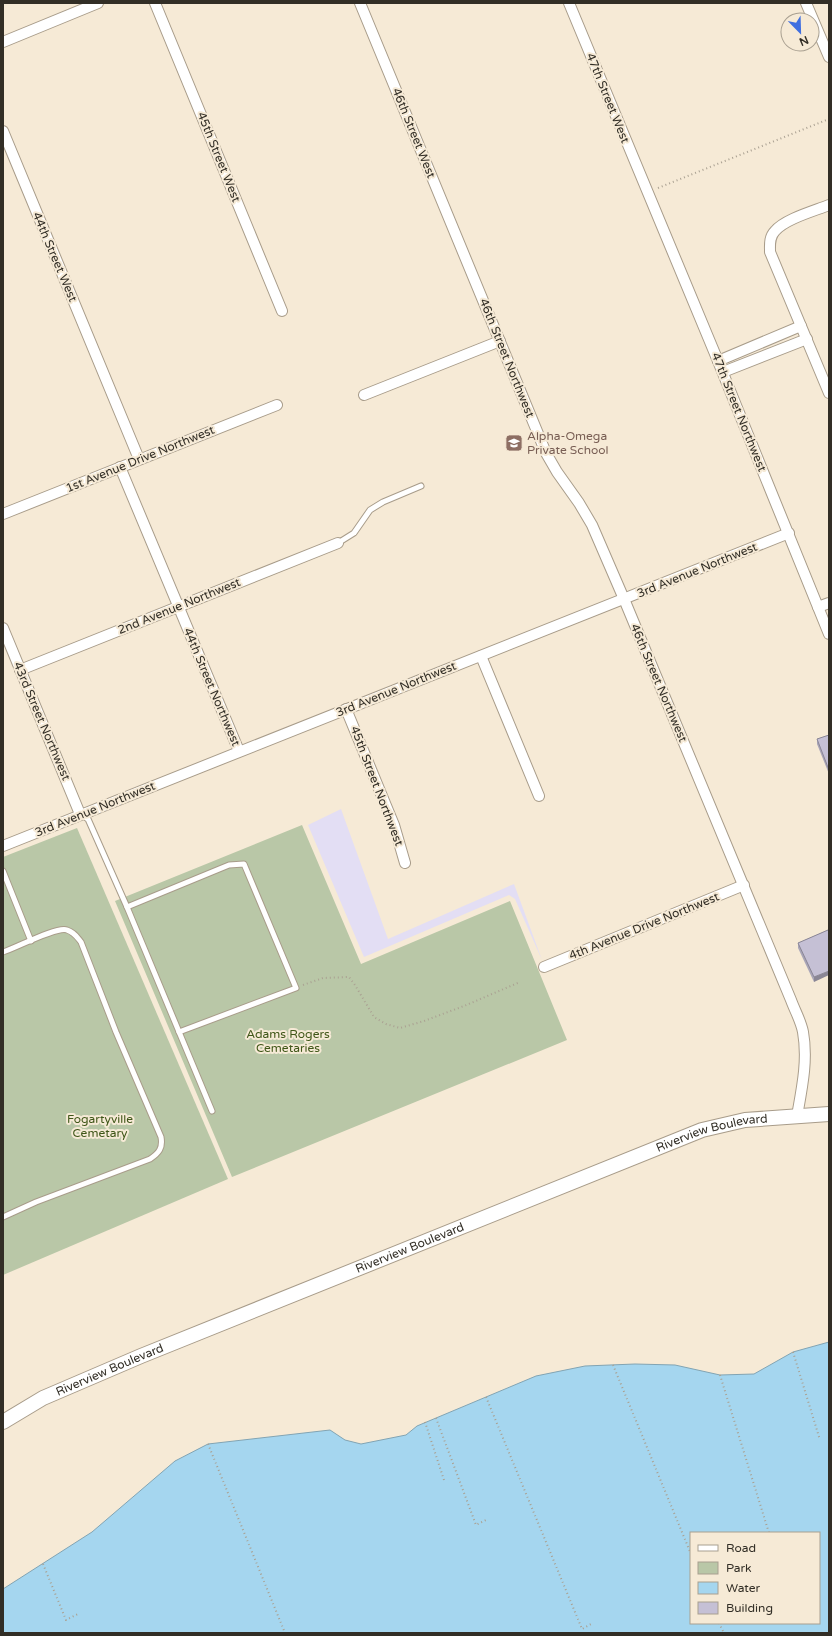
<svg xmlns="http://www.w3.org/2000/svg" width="832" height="1636" font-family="'Varela Round',sans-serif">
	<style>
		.commercial { fill: #e3def4 }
		.green { fill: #b9c7a7 }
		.water { fill: #a5d6ef; stroke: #82a4b3; fill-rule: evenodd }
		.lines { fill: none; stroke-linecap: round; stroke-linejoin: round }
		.lane-casing { stroke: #a89c8a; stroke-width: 7 }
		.street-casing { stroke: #a89c8a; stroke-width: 12 }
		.secondary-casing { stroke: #a89c8a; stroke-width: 16 }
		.path { stroke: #aaa192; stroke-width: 2; stroke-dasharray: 1 3; stroke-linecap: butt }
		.lane { stroke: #fff; stroke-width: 5 }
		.street { stroke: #fff; stroke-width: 10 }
		.secondary { stroke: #fff; stroke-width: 14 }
		.wall { fill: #a9a5b7 }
		.shaded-wall { fill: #8a8695 }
		.building { fill: #c5c0d5; stroke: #8a8695 }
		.labels { text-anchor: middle; stroke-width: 4; stroke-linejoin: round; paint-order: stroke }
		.street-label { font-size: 12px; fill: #322e26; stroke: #f6ead6 }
		.education-label { font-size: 12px; fill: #785e54; stroke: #f6ead6; text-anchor: start }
		.park-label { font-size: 12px; fill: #405719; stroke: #f6ead6 }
	</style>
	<rect width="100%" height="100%" fill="#f6ead6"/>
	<!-- commercial -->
	<polygon class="commercial" points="341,809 388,939 514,884 542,960 515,899 509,895 364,957 308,825"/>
	<!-- green -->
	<g class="green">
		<polygon points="302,825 361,964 510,901 567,1040 232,1177 115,901"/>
		<polygon points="77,828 228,1179 3,1275 3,857"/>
	</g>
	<!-- water -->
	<path class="water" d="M829 1342V1633H3V1589L92 1532 175 1461 208 1444 330 1430 345 1440 361 1444 406 1435 417 1426 536 1376 585 1366 635 1364 675 1365 720 1375 754 1374 793 1352ZM691 1533H819V1623H691Z"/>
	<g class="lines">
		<!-- lane casing -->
		<g class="lane-casing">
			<g id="lane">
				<polyline points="338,543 354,533 370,510 383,502 421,486"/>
				<polyline points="81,815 88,819 127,907 212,1111"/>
				<polyline points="3,871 31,941"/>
				<polyline points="127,907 229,865 244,864 296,988 179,1032"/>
				<path d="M3 952C16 948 57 926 67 930 74 932 77 937 81 942L116 1032 161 1137C163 1148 159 1153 150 1159L36 1202 3 1217"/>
			</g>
		</g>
		<!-- street casing -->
		<g class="street-casing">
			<g id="street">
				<polyline points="155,3 282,311"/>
				<path d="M360 3 546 453 557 472 579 503 592 525 624 599 791 1000C795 1011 801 1021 803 1032 808 1060 802 1088 797 1116"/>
				<polyline points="569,3 718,361 829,634"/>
				<polyline points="806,3 829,57"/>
				<polyline points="3,42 98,3"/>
				<polyline points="3,131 139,459"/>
				<path d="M829 205C814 211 785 219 775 231 769 237 770 245 770 252L829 393"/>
				<polyline points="718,361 801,326"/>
				<polyline points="723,372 807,339"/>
				<polyline points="364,395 500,341"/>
				<polyline points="120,467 239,751"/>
				<polyline points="3,514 277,405"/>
				<polyline points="818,607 829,603"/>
				<polyline points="3,628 80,814"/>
				<polyline points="481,656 539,796"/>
				<polyline points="20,670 338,543"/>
				<polyline points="346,709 394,825 405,863"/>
				<polyline points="3,846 789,533"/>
				<polyline points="544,967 744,885"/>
			</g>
		</g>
		<!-- secondary casing -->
		<g class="secondary-casing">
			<g id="secondary">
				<path id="s1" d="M3 1422 43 1398 141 1356 702 1130 745 1120 829 1114"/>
			</g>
		</g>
		<!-- path -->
		<g class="path">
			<polyline points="658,188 829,119"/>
			<polyline points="303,985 323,978 349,977 355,985 374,1017 386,1024 400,1028 424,1021 464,1006 520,982"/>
			<polyline points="793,1352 820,1440"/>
			<polyline points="613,1365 691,1554"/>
			<polyline points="720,1375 769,1533"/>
			<polyline points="486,1397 582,1629 593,1623"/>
			<polyline points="436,1418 476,1525 486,1520"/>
			<polyline points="425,1422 444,1480"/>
			<polyline points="208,1444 285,1633"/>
			<polyline points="43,1564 66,1620 78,1614"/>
			<polyline points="719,1623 724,1633"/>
		</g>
		<!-- lane -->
		<use href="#lane" class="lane"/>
		<!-- street -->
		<use href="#street" class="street"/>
		<!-- secondary -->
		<use href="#secondary" class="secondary"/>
	</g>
	<!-- wall -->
	<g class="wall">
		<polygon points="829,735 829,774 817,744 817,739"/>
		<polygon points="828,930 814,982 798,948 798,943"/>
	</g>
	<!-- shaded-wall -->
	<polygon class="shaded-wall" points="829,971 829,975 814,982 814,977"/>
	<!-- building -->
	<g class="building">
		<polygon points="829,735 829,770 817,739"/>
		<polygon points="828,930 829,932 829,971 814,977 798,943"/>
	</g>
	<!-- icons -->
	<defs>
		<g id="school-square" transform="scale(0.9)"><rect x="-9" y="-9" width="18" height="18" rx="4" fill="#8d6e63" stroke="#f6ead6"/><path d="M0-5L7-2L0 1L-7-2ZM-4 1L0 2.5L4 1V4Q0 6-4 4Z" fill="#fff"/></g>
	</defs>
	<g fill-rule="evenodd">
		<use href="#school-square" x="514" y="443"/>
	</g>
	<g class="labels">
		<!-- street labels -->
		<g class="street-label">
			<text transform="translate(608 98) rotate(68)" y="4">47th Street West</text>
			<text transform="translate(414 133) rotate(68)" y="4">46th Street West</text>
			<text transform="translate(219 157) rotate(68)" y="4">45th Street West</text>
			<text transform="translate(55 257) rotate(67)" y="4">44th Street West</text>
			<text transform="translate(507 358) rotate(68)" y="4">46th Street Northwest</text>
			<text transform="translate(739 412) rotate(68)" y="4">47th Street Northwest</text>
			<text transform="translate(140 459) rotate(-22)" y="4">1st Avenue Drive Northwest</text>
			<text transform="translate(697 570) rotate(-22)" y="4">3rd Avenue Northwest</text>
			<text transform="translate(179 606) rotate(-22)" y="4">2nd Avenue Northwest</text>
			<text transform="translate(659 683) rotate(67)" y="4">46th Street Northwest</text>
			<text transform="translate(212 687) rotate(67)" y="4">44th Street Northwest</text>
			<text transform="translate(396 689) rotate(-22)" y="4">3rd Avenue Northwest</text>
			<text transform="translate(42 721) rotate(67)" y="4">43rd Street Northwest</text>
			<text transform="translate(377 786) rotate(69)" y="4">45th Street Northwest</text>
			<text transform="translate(95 809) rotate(-22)" y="4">3rd Avenue Northwest</text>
			<text transform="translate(644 926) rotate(-22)" y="4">4th Avenue Drive Northwest</text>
			<text dy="4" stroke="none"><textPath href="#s1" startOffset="767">Riverview Boulevard</textPath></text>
			<text dy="4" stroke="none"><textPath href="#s1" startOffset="443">Riverview Boulevard</textPath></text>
			<text dy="4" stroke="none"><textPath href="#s1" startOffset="119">Riverview Boulevard</textPath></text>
		</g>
		<!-- education labels -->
		<g class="education-label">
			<text x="527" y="440">Alpha-Omega<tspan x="527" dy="14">Private School</tspan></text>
		</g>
		<!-- park labels -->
		<g class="park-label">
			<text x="288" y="1038">Adams Rogers<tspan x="288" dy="14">Cemetaries</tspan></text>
			<text x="100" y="1123">Fogartyville<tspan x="100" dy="14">Cemetary</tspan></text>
		</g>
	</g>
	<!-- border -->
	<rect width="832" height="1636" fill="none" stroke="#322e26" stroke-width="8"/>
	<!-- legend -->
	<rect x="690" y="1532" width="130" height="92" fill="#f6ead6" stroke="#a89f90"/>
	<rect x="698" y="1545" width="20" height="6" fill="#ffffff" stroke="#a89f90"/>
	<text x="726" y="1552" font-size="12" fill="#322e26">Road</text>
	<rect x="698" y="1562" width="20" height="12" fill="#b9c7a7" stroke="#a89f90"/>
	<text x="726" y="1572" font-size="12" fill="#322e26">Park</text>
	<rect x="698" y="1582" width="20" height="12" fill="#a5d6ef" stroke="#a89f90"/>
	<text x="726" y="1592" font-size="12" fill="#322e26">Water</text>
	<rect x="698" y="1602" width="20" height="12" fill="#c5c0d5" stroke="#a89f90"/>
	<text x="726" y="1612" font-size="12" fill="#322e26">Building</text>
	<!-- north arrow -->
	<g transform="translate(800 32) rotate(157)"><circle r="19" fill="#f6ead6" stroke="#a89f90"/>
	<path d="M0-3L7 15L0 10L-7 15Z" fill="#406fe0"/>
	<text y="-6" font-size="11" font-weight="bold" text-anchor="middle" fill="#322e26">N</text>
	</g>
</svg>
